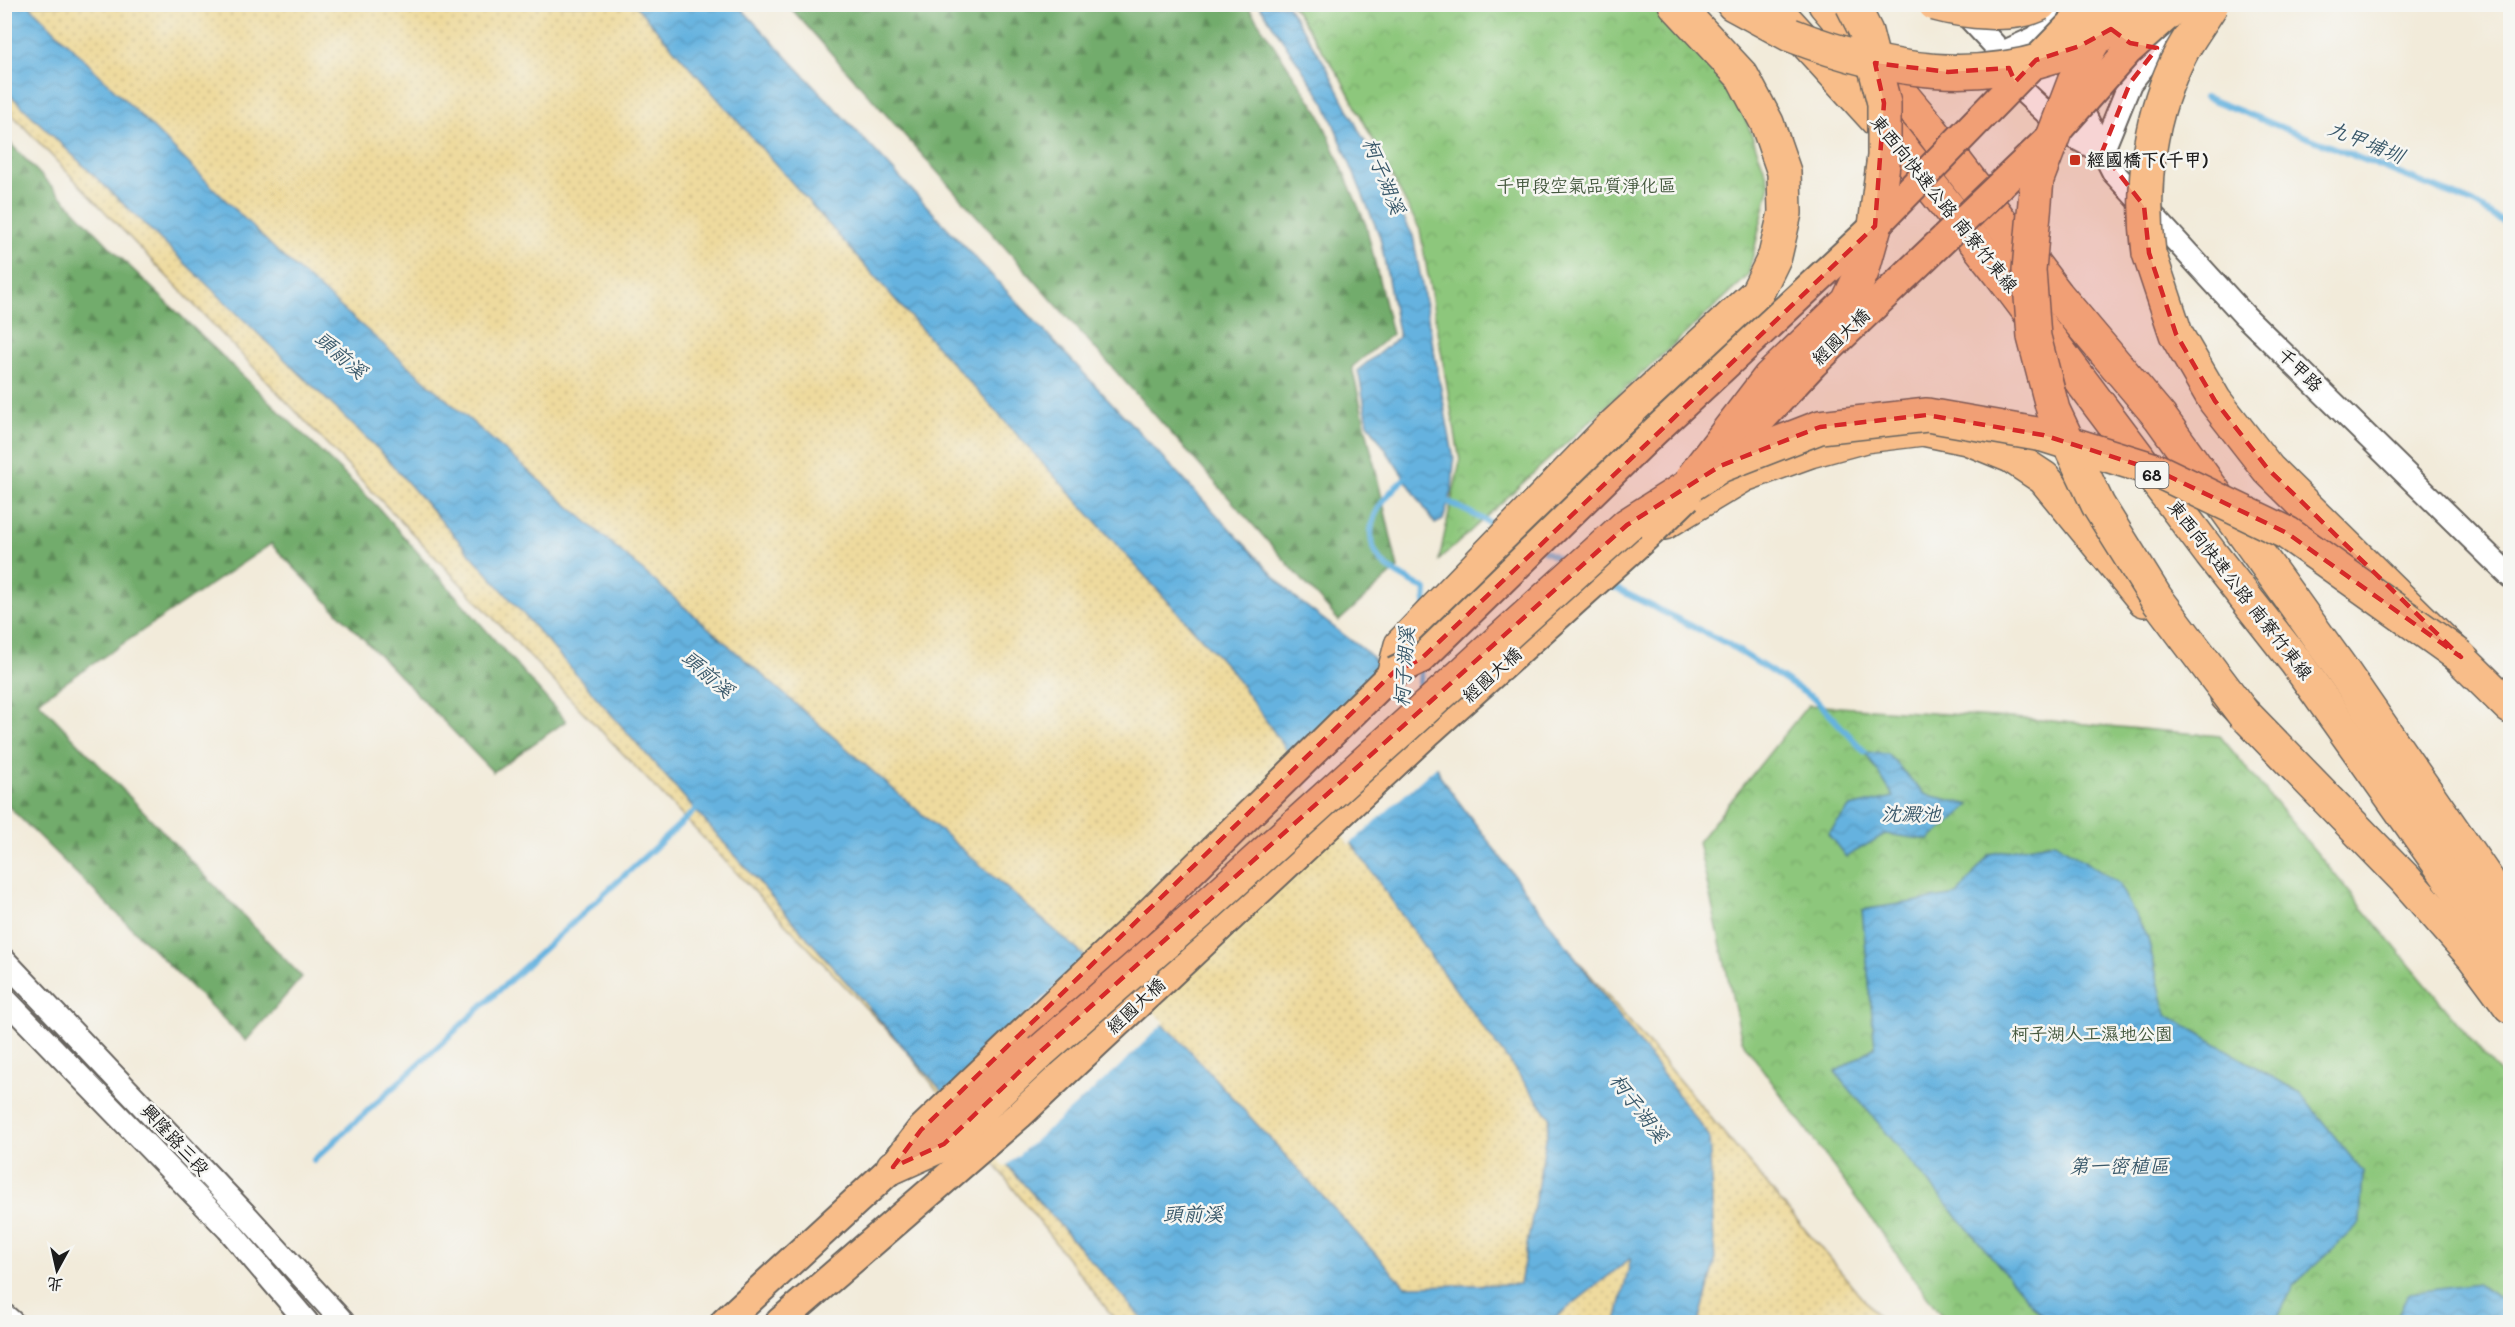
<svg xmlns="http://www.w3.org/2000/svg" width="2515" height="1327" font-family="Mali,'LXGW WenKai TC',sans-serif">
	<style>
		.forest { fill: url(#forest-firs); stroke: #476444; stroke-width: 1.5 }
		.sand { fill: url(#sand-dots); stroke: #857b5d; stroke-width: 1.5 }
		.park { fill: url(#park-crowns); stroke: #54724c; stroke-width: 1.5 }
		.water { fill: url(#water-waves); stroke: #40677e; stroke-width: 1.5 }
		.pier { fill: #f2ebda }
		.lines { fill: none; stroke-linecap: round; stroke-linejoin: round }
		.stream { stroke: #65b2df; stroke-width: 6 }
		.minor-casing { stroke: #67645e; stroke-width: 26 }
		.major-casing { stroke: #67645e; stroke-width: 32 }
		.highway-casing { stroke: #67645e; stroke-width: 36 }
		.minor { stroke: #fff; stroke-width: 22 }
		.major { stroke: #f8bd89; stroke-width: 28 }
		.highway { stroke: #f8bd89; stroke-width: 33 }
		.major-bridge-casing { stroke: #67645e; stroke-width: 32; stroke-linecap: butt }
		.highway-bridge-casing { stroke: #67645e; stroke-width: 36; stroke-linecap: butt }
		.major-bridge { stroke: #f8bd89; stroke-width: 28 }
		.highway-bridge { stroke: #f8bd89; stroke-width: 33 }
		.marked { fill: #d62828; fill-opacity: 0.2; stroke: #d62828; stroke-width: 4.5; stroke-dasharray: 12 8; stroke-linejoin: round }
		.poi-dot { fill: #c8321e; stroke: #f6f6f2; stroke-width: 2 }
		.labels { text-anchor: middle; stroke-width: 5; stroke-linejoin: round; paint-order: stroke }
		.shield { fill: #f6f6f2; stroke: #5d5d5c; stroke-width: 1.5 }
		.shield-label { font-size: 16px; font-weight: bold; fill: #1c1c1c }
		.poi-label { font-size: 18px; font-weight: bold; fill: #1c1c1c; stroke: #f6f6f2; text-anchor: start }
		.park-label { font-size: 18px; fill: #44583e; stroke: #f6f6f2 }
		.street-label { font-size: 18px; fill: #1c1c1c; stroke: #f6f6f2 }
		.water-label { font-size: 20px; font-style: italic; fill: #39586a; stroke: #f6f6f2 }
	</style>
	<defs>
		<pattern id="forest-firs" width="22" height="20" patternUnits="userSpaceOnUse" patternTransform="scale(1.5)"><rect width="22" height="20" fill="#72ac6c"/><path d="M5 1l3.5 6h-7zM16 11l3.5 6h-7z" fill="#5d8b58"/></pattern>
		<pattern id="sand-dots" width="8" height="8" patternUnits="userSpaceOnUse" patternTransform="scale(1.5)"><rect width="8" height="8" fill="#eeda9e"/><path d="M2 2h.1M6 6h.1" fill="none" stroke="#ccba88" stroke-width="1.8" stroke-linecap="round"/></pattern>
		<pattern id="park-crowns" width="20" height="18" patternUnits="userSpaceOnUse" patternTransform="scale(1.5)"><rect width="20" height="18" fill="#8dc77c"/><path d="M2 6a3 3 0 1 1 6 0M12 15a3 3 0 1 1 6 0" fill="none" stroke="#79aa6b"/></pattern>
		<pattern id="water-waves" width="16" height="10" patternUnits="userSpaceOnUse" patternTransform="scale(1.5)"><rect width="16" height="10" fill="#65b2df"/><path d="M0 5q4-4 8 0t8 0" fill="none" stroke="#5798bf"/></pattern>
	</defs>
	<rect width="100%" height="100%" fill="#f6f6f2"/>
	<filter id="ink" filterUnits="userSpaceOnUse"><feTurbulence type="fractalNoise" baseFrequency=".0167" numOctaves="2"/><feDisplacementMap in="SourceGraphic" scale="12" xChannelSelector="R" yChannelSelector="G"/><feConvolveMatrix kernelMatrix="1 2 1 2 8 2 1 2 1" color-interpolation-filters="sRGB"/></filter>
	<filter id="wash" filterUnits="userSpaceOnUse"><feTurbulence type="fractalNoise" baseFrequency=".008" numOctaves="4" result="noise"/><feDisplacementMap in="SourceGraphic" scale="24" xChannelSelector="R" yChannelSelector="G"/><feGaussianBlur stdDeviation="1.35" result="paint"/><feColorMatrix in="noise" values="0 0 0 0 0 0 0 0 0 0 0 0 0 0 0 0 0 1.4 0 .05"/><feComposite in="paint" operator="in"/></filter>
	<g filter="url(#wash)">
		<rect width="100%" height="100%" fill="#f2ebda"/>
		<!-- forest -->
		<g class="forest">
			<polygon points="788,5 1247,5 1319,113 1366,225 1392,334 1352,367 1398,568 1339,621"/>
			<polygon points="5,138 116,253 376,505 566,721 493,772 271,544 38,701 302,977 246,1041 5,803"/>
		</g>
		<!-- sand -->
		<polygon class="sand" points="5,5 731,5 1334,671 1883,1322 1117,1322 905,1049 5,107"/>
		<!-- park -->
		<g class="park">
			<polygon points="1292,5 1672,5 1727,69 1770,184 1748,276 1439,560 1460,461 1420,230 1340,77"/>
			<polygon points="1808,705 2040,720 2220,736 2510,1086 2510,1322 1946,1322 1742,1041 1698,842"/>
		</g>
		<!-- water -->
		<g class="water">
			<polygon points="4,5 29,5 281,255 1175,1035 1405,1286 1520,1284 1550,1117 1432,958 1232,672 923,331 635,5 738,5 1294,597 1369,654 1418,713 1441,778 1709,1136 1715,1264 1699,1322 1616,1322 1631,1258 1550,1322 1145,1322 380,451 5,90"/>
			<polygon points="1259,5 1287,5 1325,64 1413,236 1454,460 1452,491 1443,520 1435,524 1368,423 1358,370 1399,337 1380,237 1325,103"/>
			<polygon points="1865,752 1888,754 1924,794 1970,805 1929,840 1885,834 1846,857 1828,834 1850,807 1894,797"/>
			<polygon points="2055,842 2118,883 2148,939 2166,1014 2300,1093 2363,1172 2360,1223 2295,1284 2275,1322 2047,1322 1835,1072 1875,1047 1862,910 1957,895 1989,854"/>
			<polygon points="2477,1284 2510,1303 2510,1322 2394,1322 2409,1293"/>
		</g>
		<!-- pier -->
		<g class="pier">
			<polygon points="1385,669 1420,712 1439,764 1349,845 1289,760"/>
			<polygon points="1088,955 1165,1022 1119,1067 1005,1167 943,1097"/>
		</g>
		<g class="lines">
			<!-- stream -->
			<g class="stream">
				<polyline points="2205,97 2473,203 2510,226"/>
				<path d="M1409 475C1383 496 1355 529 1382 562 1392 574 1414 582 1426 590L1425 604"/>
				<polyline points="1443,499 1500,528"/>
				<polyline points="1544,551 1570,564"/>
				<polyline points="1605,583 1728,644 1816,700 1865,752"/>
				<polyline points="1419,696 1421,668"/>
				<polyline points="314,1160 700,806"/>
			</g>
		</g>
	</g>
	<g filter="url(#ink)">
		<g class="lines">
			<!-- minor casing -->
			<g class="minor-casing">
				<g id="minor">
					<polyline points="1959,7 2002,53 2017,86 2069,134 2102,152"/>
					<polyline points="2002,53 2035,38 2072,4"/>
					<polyline points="2017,60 2035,69 2085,116 2114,173 2245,316 2510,576"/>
					<polyline points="2102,152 2130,83 2190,9"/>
					<polyline points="4,960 245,1214 343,1322"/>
					<polyline points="4,998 228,1229 307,1322"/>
					<polyline points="4,1315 12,1322"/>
				</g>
			</g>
			<!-- major casing -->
			<g class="major-casing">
				<g id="major">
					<polyline points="725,1322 893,1167 921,1130 1147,915 1394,672"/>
					<polyline points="780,1322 1019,1115 1427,733 1654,529"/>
				</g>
			</g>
			<!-- highway casing -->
			<g class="highway-casing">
				<g id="highway">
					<polyline points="1733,4 1790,35"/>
					<polyline points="1771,4 1894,139 2000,273 2211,554 2296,662 2510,964"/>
					<polyline points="1825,4 1928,126 2057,295 2160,417 2340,667 2510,913"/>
					<polyline points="2149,253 2176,334 2215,401 2268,469 2510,707"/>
					<polyline points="1664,523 1744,475 1810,451 1865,436 1923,429 1967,438 2011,456 2044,478 2144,600"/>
					<polyline points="1394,672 1401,645 1612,427 1757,293 1775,256 1785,213 1784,172 1767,123 1742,76 1675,4"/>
					<polyline points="2227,696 2405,879 2473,956 2510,1006"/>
					<polyline points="893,1167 944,1144 1040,1052"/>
				</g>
			</g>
			<!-- minor -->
			<use href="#minor" class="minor"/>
			<!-- major -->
			<use href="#major" class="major"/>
			<!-- highway -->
			<use href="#highway" class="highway"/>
			<!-- major-bridge casing -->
			<g class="major-bridge-casing">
				<g id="major-bridge">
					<polyline points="1718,466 1813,364 2056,132 2128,51 2181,4"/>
					<polyline points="1654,529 1687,497"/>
					<polyline points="1394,672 1421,659 1655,431 1875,226 2091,4"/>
				</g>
			</g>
			<!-- highway-bridge casing -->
			<g class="highway-bridge-casing">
				<g id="highway-bridge">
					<path d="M1935 4C1964 12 2013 18 2040 4"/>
					<polyline points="2115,4 2082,61 2037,179 2029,270 2034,337 2053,410 2098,505 2156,598 2245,716"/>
					<path d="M1791 35C1886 72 1983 89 2080 46 2105 35 2129 19 2152 4"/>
					<path d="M2149 253C2140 185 2149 113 2182 51 2191 35 2202 20 2212 4"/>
					<polyline points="1693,477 1769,378 1848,302 1862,272 1875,226 1884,156 1884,103 1866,32 1852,4"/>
					<polyline points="1040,1052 1200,912 1627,525 1720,466 1820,427 1927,415 2043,435 2158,471 2287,533 2461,657"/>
				</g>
			</g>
			<!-- major-bridge -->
			<use href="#major-bridge" class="major-bridge"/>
			<!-- highway-bridge -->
			<use href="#highway-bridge" class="highway-bridge"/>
		</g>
	</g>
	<!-- marked area -->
	<path class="marked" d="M2111 29 2130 43 2157 48 2130 83 2102 152 2144 206 2149 253 2176 334 2215 401 2268 469 2461 657 2287 533 2158 471 2043 435 1927 415 1820 427 1720 466 1627 525 1040 1052 944 1144 893 1167 921 1130 1394 672 1421 659 1875 226 1884 103 1875 63 1948 72 2009 68 2015 82 2036 60 2080 46Z"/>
	<!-- markers -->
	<rect class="poi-dot" x="2069" y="154" width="12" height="12" rx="3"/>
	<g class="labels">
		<!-- shield labels -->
		<rect class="shield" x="2135.5" y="462" width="33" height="26" rx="4.5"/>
		<g class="shield-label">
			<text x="2152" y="481">68</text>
		</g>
		<!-- poi labels -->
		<g class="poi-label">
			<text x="2087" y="166">經國橋下(千甲)</text>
		</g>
		<!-- park labels -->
		<g class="park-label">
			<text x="1586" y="192">千甲段空氣品質淨化區</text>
			<text x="2092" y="1040">柯子湖人工濕地公園</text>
		</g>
		<!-- street labels -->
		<g class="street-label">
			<text transform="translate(1944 204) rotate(51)" y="6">東西向快速公路 南寮竹東線</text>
			<text transform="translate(1841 337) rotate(-44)" y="6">經國大橋</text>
			<text transform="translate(2300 370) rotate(44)" y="6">千甲路</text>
			<text transform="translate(2240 590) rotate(52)" y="6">東西向快速公路 南寮竹東線</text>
			<text transform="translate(1492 675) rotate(-42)" y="6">經國大橋</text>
			<text transform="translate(1136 1006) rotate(-43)" y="6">經國大橋</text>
			<text transform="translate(175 1140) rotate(47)" y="6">興隆路三段</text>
		</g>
		<!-- water labels -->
		<g class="water-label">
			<text transform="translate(2366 142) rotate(22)" y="7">九甲埔圳</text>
			<text transform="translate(1384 176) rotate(68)" y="7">柯子湖溪</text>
			<text transform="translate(341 355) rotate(41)" y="7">頭前溪</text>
			<text transform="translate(1404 667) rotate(-86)" y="7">柯子湖溪</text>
			<text transform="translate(708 674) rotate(41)" y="7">頭前溪</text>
			<text x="1911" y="821">沈澱池</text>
			<text transform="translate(1639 1108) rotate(53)" y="7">柯子湖溪</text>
			<text x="2119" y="1173">第一密植區</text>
			<text x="1193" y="1221">頭前溪</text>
		</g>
	</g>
	<!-- margin -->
	<rect width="2515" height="1327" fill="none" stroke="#f6f6f2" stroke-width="24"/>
	<!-- north arrow -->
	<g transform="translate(57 1270) rotate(188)" stroke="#f6f6f2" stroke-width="4.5" paint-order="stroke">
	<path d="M0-4.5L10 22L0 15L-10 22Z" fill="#1c1c1c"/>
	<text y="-9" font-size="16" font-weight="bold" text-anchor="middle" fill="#1c1c1c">北</text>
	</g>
</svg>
